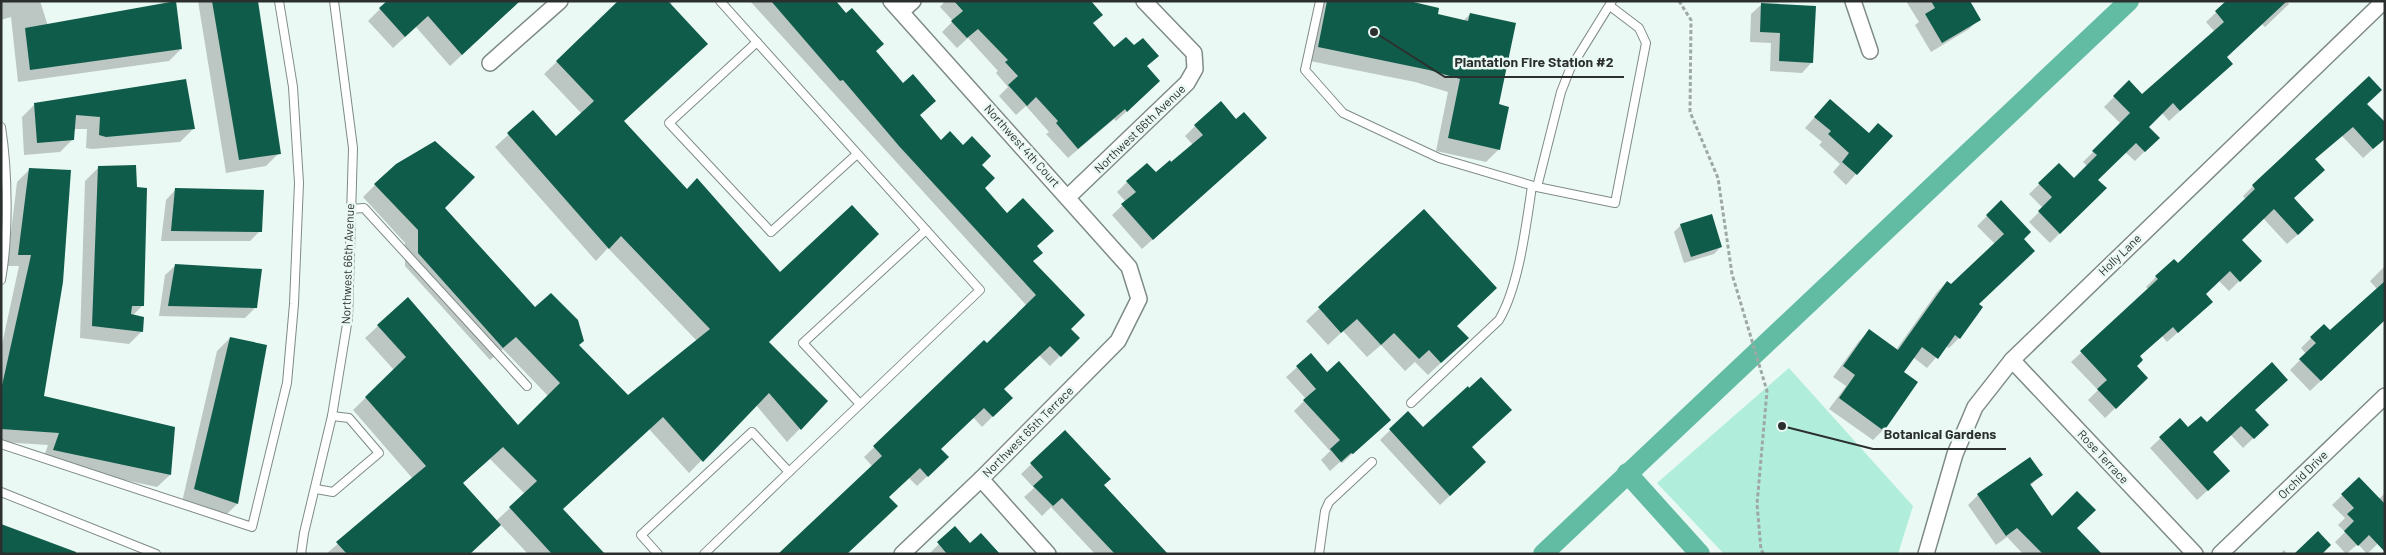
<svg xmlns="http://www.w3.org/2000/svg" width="2386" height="555" font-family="Barlow,sans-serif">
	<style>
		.green { fill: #b0eedb }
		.shadow { fill: #0003; fill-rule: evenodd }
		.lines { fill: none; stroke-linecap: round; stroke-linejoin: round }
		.canal { stroke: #62bca3; stroke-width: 20 }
		.building { fill: #105c4b }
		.lane-casing { stroke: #7f8b87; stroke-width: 10 }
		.street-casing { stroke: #7f8b87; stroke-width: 18 }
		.path { stroke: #9ea8a4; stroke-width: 3; stroke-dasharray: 4 2.5; stroke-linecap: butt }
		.lane { stroke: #fff; stroke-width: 8 }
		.street { stroke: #fff; stroke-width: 15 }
		.labels { text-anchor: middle; stroke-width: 5; stroke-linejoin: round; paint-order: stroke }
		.street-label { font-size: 12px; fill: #2b302e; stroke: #ebf9f4 }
		.leader { fill: none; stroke: #2b302e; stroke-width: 2 }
		.callout-dot { fill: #2b302e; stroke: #ebf9f4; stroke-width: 2 }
		.callout-label { font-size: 14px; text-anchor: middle; font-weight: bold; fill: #2b302e; stroke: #ebf9f4; stroke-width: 5; stroke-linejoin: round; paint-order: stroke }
	</style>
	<rect width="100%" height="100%" fill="#ebf9f4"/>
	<!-- green -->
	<polygon class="green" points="1789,368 1913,506 1898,554 1724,554 1657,483"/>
	<!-- shadow -->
	<g class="shadow">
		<polygon points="1,1 40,1 48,26 181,49 169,61 18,82 11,17 1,20"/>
		<polygon points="198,1 257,1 279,153 266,166 226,173"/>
		<polygon points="520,1 450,66 416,27 393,48 368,21 380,9"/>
		<path d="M620 1 672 2 623 122 767 342 827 401 787 442 756 405 689 473 649 429 562 509 603 554H528L500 524 469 554H326L413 479 353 410 394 370 365 338 378 326 518 427 548 396 503 349 490 360 405 266V243L363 197 375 185 443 208 535 309 577 346 628 397 697 341 608 248 596 261 495 147 533 112 556 137 582 114 544 74ZM490 459 525 494 496 521 462 483Z"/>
		<polygon points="750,1 812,1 875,52 919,115 940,141 980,165 983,188 1035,247 1032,261 1069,329 1078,338 1050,366 1039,355 1003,389 1011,398 982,427 973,417 939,449 937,467 917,486 909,478 888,497 886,516 872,466 864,457 984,342 987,345 1027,306"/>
		<polygon points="945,1 1090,1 1092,24 1114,49 1146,67 1149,91 1116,121 1114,119 1068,158 1046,134 1049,132 1026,106 1016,115 999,96 1008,87 996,73 998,71 968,38 957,48 942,32 953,21 940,7"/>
		<polygon points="1317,1 1403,1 1436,15 1463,21 1470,14 1497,104 1499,149 1486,162 1436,151 1448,92 1415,82 1305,60"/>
		<polygon points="1906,1 1969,1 1979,19 1969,29 1931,52 1915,25 1919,22"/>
		<polygon points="2228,1 2287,1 2289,4 2265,27 2262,24 2225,57 2221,74 2169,121 2162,113 2147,127 2158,138 2135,161 2125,152 2097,180 2105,188 2050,243 2029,222 2043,208 2029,194 2059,165 2074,180 2087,166 2083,162 2121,124 2104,107 2129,82 2142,96 2215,32 2206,22"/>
		<polygon points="1762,4 1812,62 1802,73 1770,71 1771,43 1750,42 1751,14"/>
		<polygon points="2369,78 2366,104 2385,138 2363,158 2342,136 2314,160 2293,199 2303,230 2287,244 2263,218 2240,240 2260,261 2229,291 2219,281 2204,294 2201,312 2167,342 2162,336 2139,357 2135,366 2136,388 2105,418 2088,400 2098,390 2071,362 2149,290 2146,287 2156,277 2178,265 2246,200 2243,196 2253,186"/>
		<polygon points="35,104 193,129 180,142 92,149 86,148 87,129 74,129 73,139 60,152 24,155 22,117"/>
		<polygon points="1820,111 1868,134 1891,136 1846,185 1833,172 1840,164 1819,145 1822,142 1805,128"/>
		<polygon points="1195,126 1255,148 1142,249 1112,215 1126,202 1117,192 1127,182 1156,174 1171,164 1193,145 1185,136"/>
		<polygon points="98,168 143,305 132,316 142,331 129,344 80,338 85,181"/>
		<polygon points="29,170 43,397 170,475 157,487 42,462 48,445 1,442 1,349 19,266 7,266 17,182"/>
		<polygon points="176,189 260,231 250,241 161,241 166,200"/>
		<polygon points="2001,202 2023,239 1978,304 1959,338 1949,348 1946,346 1927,368 1913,357 1902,372 1883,430 1873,440 1829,409 1846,386 1833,377 1859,341 1869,331 1896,350 1937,292 1947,282 1951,285 1995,244 1977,226"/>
		<polygon points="1424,211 1456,326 1467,338 1428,375 1415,362 1405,371 1381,345 1367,357 1343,331 1328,345 1306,321"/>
		<polygon points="1681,225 1721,247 1714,254 1684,263 1674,232"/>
		<polygon points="176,265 255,308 245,318 159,316 165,275"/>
		<polygon points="2385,266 2385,320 2310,391 2290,370 2306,354 2301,348 2324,325 2330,332 2377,289 2370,281"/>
		<polygon points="230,338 237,504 224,517 182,502 217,351"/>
		<polygon points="1311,355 1379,430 1342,463 1340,462 1330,471 1321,460 1330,451 1294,411 1306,399 1286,377"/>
		<polygon points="2254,411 2267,425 2243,448 2231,435 2211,452 2218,481 2197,500 2150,448 2180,420 2188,429"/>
		<polygon points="1408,413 1423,429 1471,447 1475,472 1440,505 1380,440"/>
		<polygon points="1065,432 1102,485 1165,554 1095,554 1051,507 1042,516 1024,497 1034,488 1021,474"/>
		<polygon points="2041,475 2030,486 2052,518 2075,528 2100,554 2023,554 2007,537 1996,545 1968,505 1978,495"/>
		<polygon points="2359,479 2379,499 2385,493 2385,537 2367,554 2358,544 2346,554 2335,542 2345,532 2338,525 2345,518 2332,505"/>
		<polygon points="955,528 970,545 998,554 929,554"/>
		<polygon points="2284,550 2287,554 2280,554"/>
	</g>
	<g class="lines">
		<!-- canal -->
		<g class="canal">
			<polyline points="1627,473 1700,554"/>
			<polyline points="1543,554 2129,1"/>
		</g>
	</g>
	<!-- building -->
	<g class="building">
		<polygon points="176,1 182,49 30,70 25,28"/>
		<polygon points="212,1 258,1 281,154 239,160"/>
		<polygon points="387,1 520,1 462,55 428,16 405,37 379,8"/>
		<polygon points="618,1 668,1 708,44 624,121 687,189 697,178 780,272 852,205 879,234 769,342 828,401 801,430 769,393 703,462 663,417 563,509 605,554 552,554 509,507 537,481 503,447 463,483 501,525 470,554 347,554 336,542 426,466 365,397 406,357 377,325 408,297 518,425 560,383 516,337 503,348 418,253 418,230 374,184 396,164 435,141 475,177 445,208 535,307 551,293 578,320 584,341 579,345 628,395 710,329 621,236 609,249 507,133 533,110 556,136 594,101 556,61"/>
		<polygon points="771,1 836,1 846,13 852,8 884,44 876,51 903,83 913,74 936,101 920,115 941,140 950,131 963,145 972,136 991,156 982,165 995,178 985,188 1007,213 1023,198 1054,231 1037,246 1043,253 1033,261 1085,315 1071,329 1080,338 1061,357 1050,346 1036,359 1004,389 1013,398 993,417 984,408 941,449 949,457 928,477 920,468 889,497 898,506 847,554 778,554 882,456 873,446 984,340 987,343 1036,295 899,146 843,80 840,81"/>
		<polygon points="954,1 1091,1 1103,15 1093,23 1114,47 1126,37 1134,45 1143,38 1159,56 1147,66 1160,81 1127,112 1125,109 1078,149 1056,123 1058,121 1036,97 1027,106 1008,85 1018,76 1005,62 1008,60 978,29 967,38 951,21 963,11"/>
		<polygon points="1327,1 1409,1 1439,8 1438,14 1468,21 1470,13 1516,23 1499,104 1509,107 1500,150 1448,138 1460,79 1429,70 1318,47"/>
		<polygon points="1931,1 1970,1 1981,20 1942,43 1925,14 1935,8"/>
		<polygon points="2226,1 2287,1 2227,57 2233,64 2180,111 2173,103 2149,127 2160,138 2145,152 2136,143 2098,180 2107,188 2060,234 2038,211 2052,197 2038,183 2059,163 2074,178 2097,155 2092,151 2130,113 2113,96 2129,80 2142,94 2224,22 2215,11"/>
		<polygon points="1761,3 1816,6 1813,63 1779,61 1780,33 1760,32"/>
		<polygon points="2369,76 2382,90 2367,104 2385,122 2385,139 2373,149 2353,127 2315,159 2325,170 2294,198 2314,220 2298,235 2274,209 2242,240 2262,261 2240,282 2230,271 2206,294 2213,302 2178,333 2173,327 2140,356 2143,360 2137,366 2148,378 2116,409 2097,389 2107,380 2080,351 2158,279 2155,276 2174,259 2178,263 2255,189 2252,185"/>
		<polygon points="186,79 195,129 106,137 99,135 100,117 76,115 74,140 37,143 34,103"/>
		<polygon points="1830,99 1869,133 1878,123 1893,136 1857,175 1842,162 1849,153 1828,134 1831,131 1814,117"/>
		<polygon points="1221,101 1236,119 1244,112 1267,138 1153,240 1121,204 1136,192 1126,181 1147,163 1156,172 1170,160 1171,162 1203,135 1194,125"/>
		<polygon points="136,165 137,187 147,188 144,306 132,306 131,314 144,317 143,332 92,326 98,166"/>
		<polygon points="29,168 71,170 63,282 44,396 175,427 171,475 53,450 59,433 1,429 1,390 31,255 18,255"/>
		<polygon points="175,188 264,190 262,232 171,231"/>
		<polygon points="2001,200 2031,232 2024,239 2035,251 1979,304 1983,307 1960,339 1955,335 1938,359 1922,347 1904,372 1918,382 1884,431 1839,398 1855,375 1843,366 1869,329 1898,350 1947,281 1951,284 2004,234 1986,215"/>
		<polygon points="1424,209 1497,288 1457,326 1469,338 1441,363 1429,350 1419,359 1394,333 1381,345 1357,319 1341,333 1318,307"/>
		<polygon points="1712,214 1722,247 1691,257 1680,224"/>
		<polygon points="175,264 262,269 257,308 168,306"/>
		<polygon points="2385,281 2385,320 2321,381 2299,359 2316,343 2310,337 2324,324 2330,330"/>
		<polygon points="230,337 267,345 238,504 194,489"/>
		<polygon points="1311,353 1327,372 1339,361 1391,420 1353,454 1351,453 1341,462 1330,449 1340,440 1303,400 1316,389 1296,366"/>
		<polygon points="2272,362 2288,380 2255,410 2269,425 2254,439 2241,426 2213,452 2230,471 2208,491 2159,437 2180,418 2188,427 2201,416 2207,422"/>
		<polygon points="1481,377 1512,410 1472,447 1486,462 1450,496 1389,429 1408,411 1423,427 1468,386 1469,388"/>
		<polygon points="1065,430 1111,479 1104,485 1168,554 1115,554 1062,498 1053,506 1033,486 1043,477 1030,463"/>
		<polygon points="2030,457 2043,475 2030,484 2052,516 2077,491 2096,510 2077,528 2102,554 2043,554 2017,528 2006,536 1977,494"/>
		<polygon points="2359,477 2385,504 2385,552 2369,535 2358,546 2344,531 2354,521 2347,514 2354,508 2341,494"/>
		<polygon points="1,524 76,552 76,554 1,554"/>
		<polygon points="955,526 970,543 981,533 1000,554 947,554 937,542"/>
		<polygon points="2318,531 2331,545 2322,554 2294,554"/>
	</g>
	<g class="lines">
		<!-- lane casing -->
		<g class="lane-casing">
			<g id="lane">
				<polyline points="720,1 980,290 789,472"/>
				<polyline points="1320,1 1305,70 1343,113 1439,158 1537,187"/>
				<polyline points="1610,6 1639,28 1646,43 1615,203 1537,187 1561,92 1570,69 1612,1"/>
				<polyline points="757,42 669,123 771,232 857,154"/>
				<path d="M1 127C8 171 9 236 1 280"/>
				<polyline points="351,209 364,208 527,386"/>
				<path d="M1411 403 1499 320C1519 286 1526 226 1532 186"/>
				<polyline points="860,404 803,343 926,230"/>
				<polyline points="1,444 252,527 287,383 294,304 299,183 293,87 279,1"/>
				<polyline points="316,489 333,492 379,453 349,418 332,416"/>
				<polyline points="1,492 156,554"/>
				<polyline points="301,554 304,533 332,416 348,318 353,148 334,1"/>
				<polyline points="658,554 641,535 752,432 789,472 704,554"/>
				<polyline points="1319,554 1325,511 1329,502 1372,462"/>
			</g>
		</g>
		<!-- street casing -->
		<g class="street-casing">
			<g id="street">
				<polyline points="891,1 1129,267 1139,299 1118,341 981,479 902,554"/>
				<polyline points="1853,1 1870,51"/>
				<polyline points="901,12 913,1"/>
				<polyline points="490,63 560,1"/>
				<polyline points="1068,197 1187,83 1195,69 1194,53 1144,1"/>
				<polyline points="2012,360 2195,554"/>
				<polyline points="981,479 1048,554"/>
				<polyline points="1926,554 1955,454 1975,407 2012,360 2384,1"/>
				<polyline points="2220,554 2385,396"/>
			</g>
		</g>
		<!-- path -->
		<polyline class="path" points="1679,1 1691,20 1690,112 1718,178 1732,274 1767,391 1757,504 1761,550 1764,554"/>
		<!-- lane -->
		<use href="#lane" class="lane"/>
		<!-- street -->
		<use href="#street" class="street"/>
	</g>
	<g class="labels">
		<!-- street labels -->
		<g class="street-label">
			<text transform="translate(1140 129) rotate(-44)" y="4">Northwest 66th Avenue</text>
			<text transform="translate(1022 146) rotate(48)" y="4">Northwest 4th Court</text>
			<text transform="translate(2120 255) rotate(-44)" y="4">Holly Lane</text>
			<text transform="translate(348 264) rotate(-88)" y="4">Northwest 66th Avenue</text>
			<text transform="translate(1028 432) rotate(-45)" y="4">Northwest 65th Terrace</text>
			<text transform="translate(2103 457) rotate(47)" y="4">Rose Terrace</text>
			<text transform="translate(2303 475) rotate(-44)" y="4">Orchid Drive</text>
		</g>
	</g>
	<!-- callouts -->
	<path class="leader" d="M1374 32L1445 77H1624M1782 426L1873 449H2006"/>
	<g class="callout-dot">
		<circle cx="1374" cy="32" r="5"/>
		<circle cx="1782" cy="426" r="5"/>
	</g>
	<g class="callout-label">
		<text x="1534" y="67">Plantation Fire Station #2</text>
		<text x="1940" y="439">Botanical Gardens</text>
	</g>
	<!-- border -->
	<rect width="2386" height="555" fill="none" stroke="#2b302e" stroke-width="5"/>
</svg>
